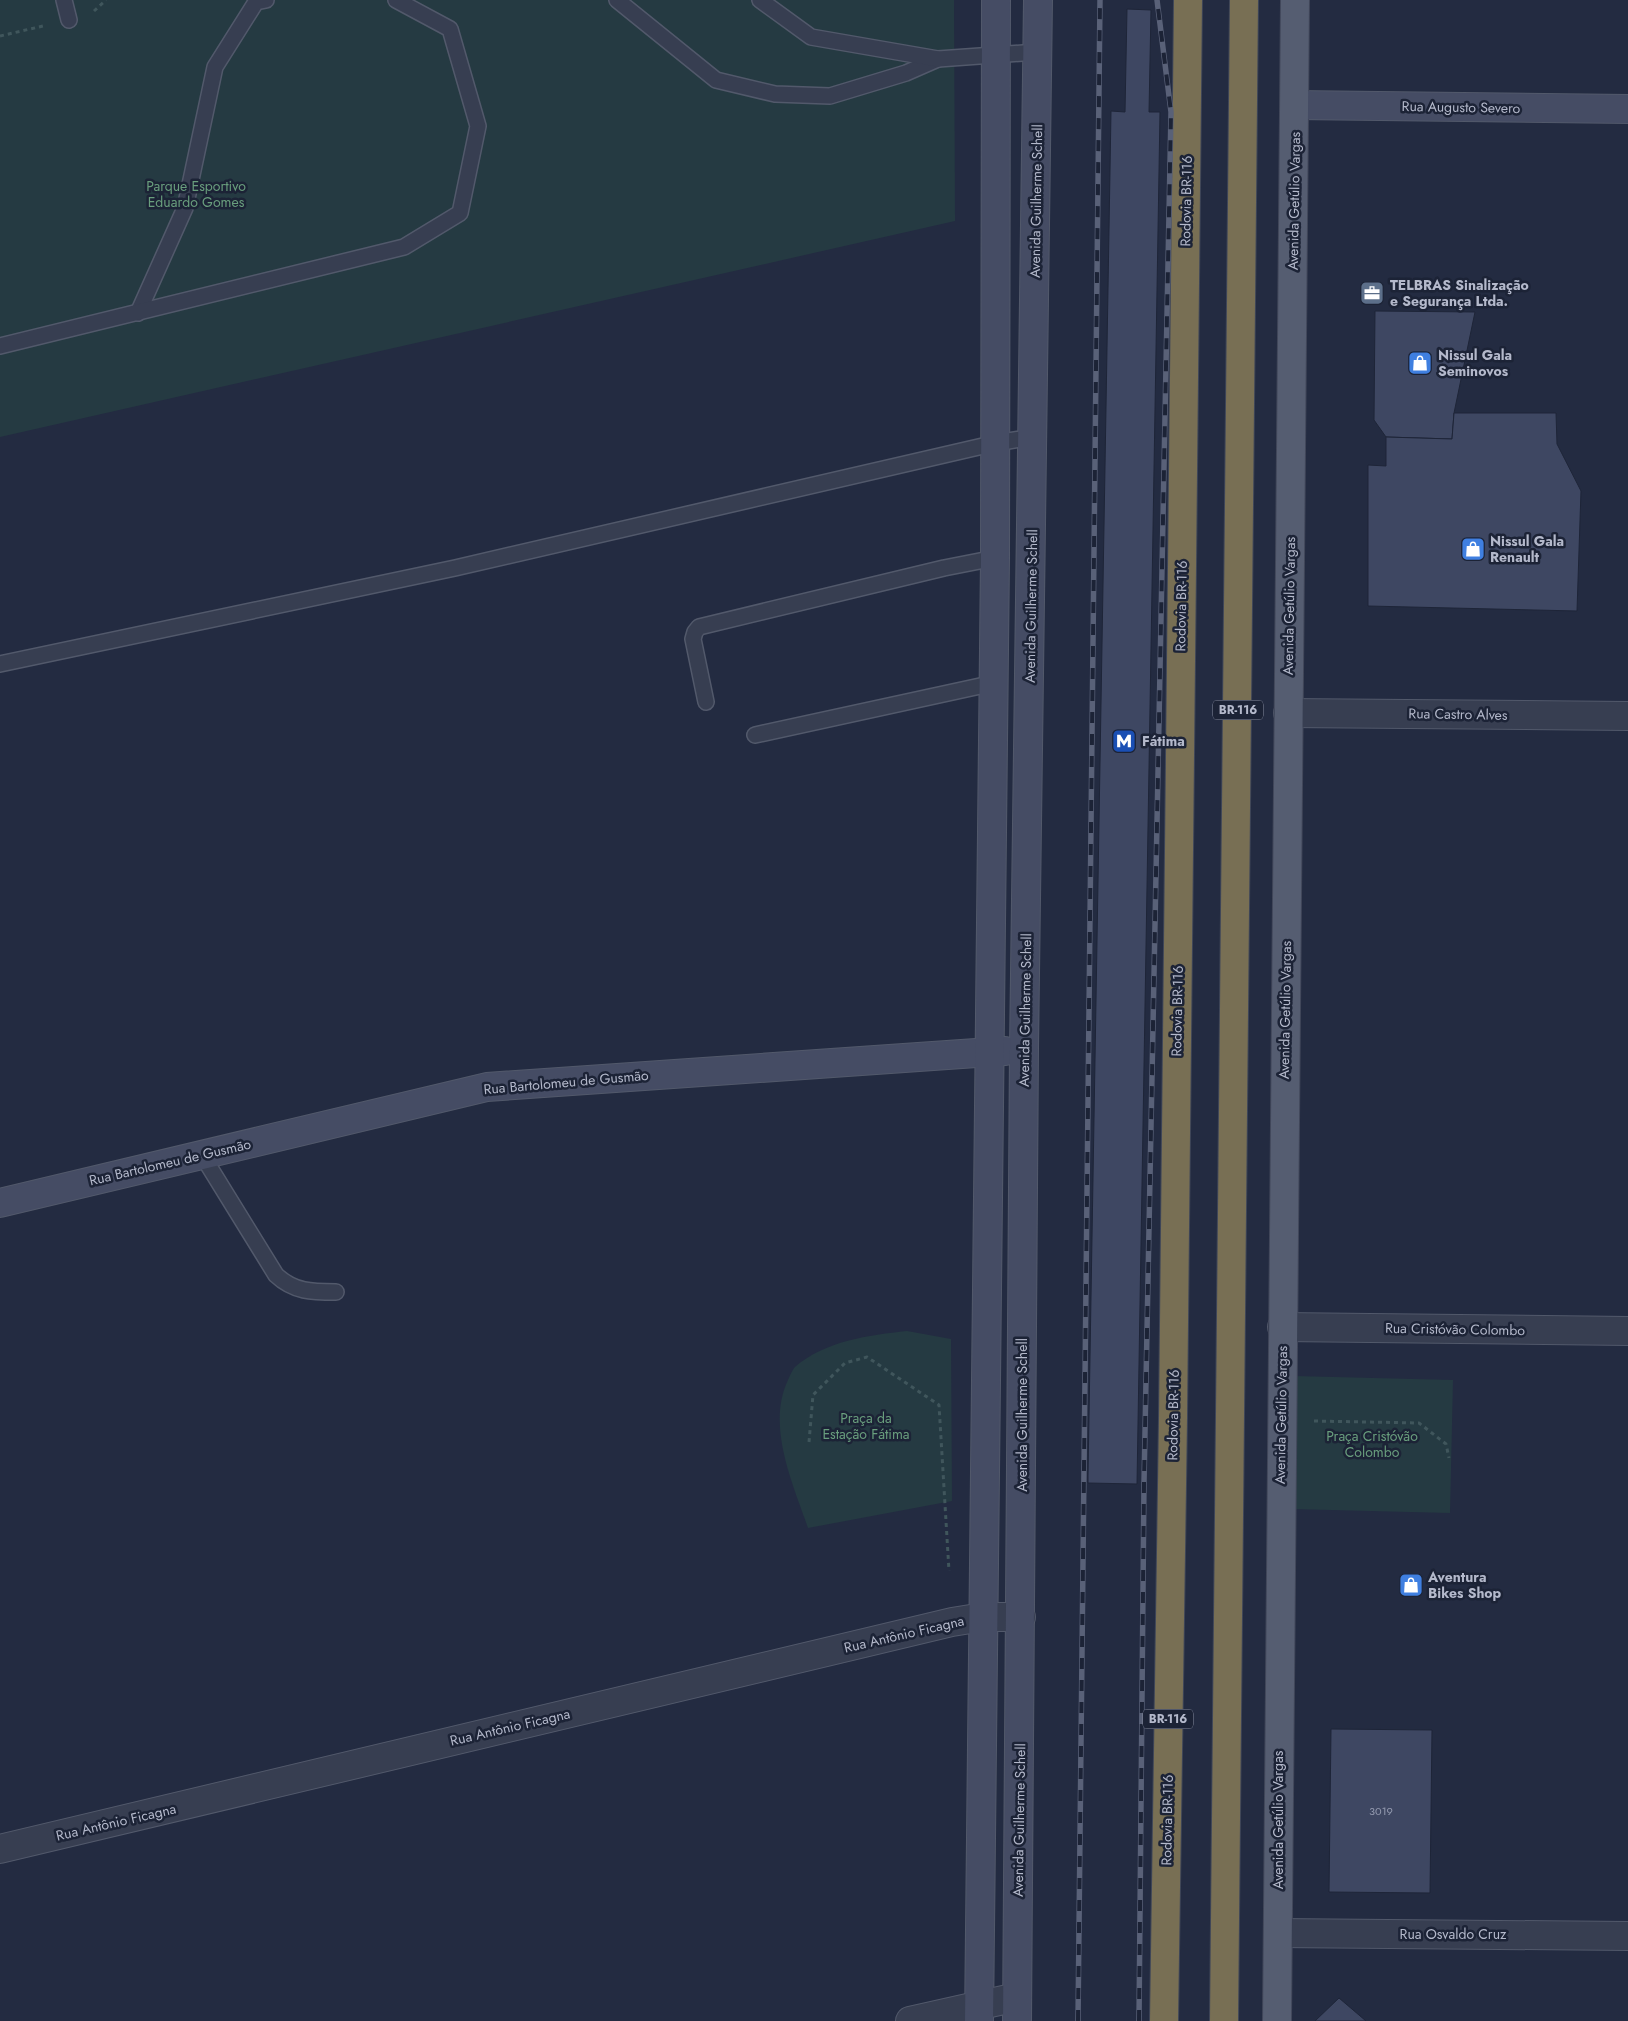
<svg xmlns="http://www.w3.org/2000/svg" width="1628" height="2021" font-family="Jost,sans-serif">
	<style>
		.green { fill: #253a42 }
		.building { fill: #3e4762; stroke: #1e2538 }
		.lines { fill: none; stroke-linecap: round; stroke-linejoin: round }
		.service-casing { stroke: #52596b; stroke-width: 18 }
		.minor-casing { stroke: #52596b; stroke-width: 30 }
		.secondary-casing { stroke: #52596b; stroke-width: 30 }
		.primary-casing { stroke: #41475a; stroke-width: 30 }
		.motorway-casing { stroke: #3f4658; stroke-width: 30 }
		.path { stroke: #40565c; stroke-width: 3; stroke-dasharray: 4 4; stroke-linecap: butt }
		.service { stroke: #373e51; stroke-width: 15 }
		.minor { stroke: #373e51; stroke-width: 28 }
		.secondary { stroke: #454c64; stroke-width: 28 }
		.primary { stroke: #555d71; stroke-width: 28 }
		.motorway { stroke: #786f54; stroke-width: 28 }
		.rail-casing { stroke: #596178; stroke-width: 5.5 }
		.rail { stroke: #1c2336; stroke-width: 4; stroke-dasharray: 11; stroke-linecap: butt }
		.labels { text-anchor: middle; stroke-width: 5; stroke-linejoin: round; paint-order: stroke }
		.number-label { font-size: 11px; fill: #969cb1 }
		.shield { fill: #1c2336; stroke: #868c9e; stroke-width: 1 }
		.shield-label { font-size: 12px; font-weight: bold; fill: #b4b9cb }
		.street-label { font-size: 14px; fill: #b4b9cb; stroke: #1c2336 }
		.park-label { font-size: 14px; fill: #699e7d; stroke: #1c2336 }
		.poi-label { font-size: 14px; font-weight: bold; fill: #b4b9cb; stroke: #1c2336; text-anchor: start }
	</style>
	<rect width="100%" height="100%" fill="#232b41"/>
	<!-- green -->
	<g class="green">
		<polygon points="0,0 954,0 955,221 0,437"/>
		<path d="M907 1331 951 1339 952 1501 808 1528C793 1484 766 1426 788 1380 790 1376 792 1370 795 1367 825 1341 869 1335 907 1331Z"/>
		<polygon points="1294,1376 1453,1380 1450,1513 1291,1509"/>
	</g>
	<!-- building -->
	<g class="building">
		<polygon points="1127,9 1151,10 1149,112 1160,112 1137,1484 1088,1483 1088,1475 1111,111 1125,112"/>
		<polygon points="1375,311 1475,312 1454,413 1452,439 1386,437 1374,420"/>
		<polygon points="1454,413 1556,413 1557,444 1581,491 1577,611 1368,606 1368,465 1386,466 1386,437 1452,439"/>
		<polygon points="1331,1729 1432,1730 1430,1893 1329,1892"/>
		<polygon points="1339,1998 1366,2021 1315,2021"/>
	</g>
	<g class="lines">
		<!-- service casing -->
		<g class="service-casing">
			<g id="service">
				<polyline points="64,0 69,20"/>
				<polyline points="617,0 716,80 775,94 830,96 906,73 938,59"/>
				<polyline points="760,0 811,37 938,59 1037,52"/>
				<polyline points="138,313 185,208 215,67 256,2 266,0"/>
				<polyline points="0,346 404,247 460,213 478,126 450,29 396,0"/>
				<polyline points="0,664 455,568 996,443 1033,437"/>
				<polyline points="706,702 693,639 695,632 699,627 944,568 995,558"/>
				<polyline points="755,735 994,683"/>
				<path d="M202 1155 276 1275C294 1292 312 1292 336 1292"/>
			</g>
		</g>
		<!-- minor casing -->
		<g class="minor-casing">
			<g id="minor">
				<polyline points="1288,713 1628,716"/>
				<polyline points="1282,1327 1628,1331"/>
				<polyline points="0,1849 952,1622 983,1617 1021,1617"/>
				<polyline points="1278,1933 1628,1936"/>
				<polyline points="910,2021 1017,1997"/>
			</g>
		</g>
		<!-- secondary casing -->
		<g class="secondary-casing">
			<g id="secondary">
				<polyline points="1295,105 1628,109"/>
				<polyline points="0,1203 487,1087 1005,1051"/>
				<polyline points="979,2021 995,558 996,0"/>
				<polyline points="1017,2021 1024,1049 1038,0"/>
			</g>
		</g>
		<!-- primary casing -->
		<g class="primary-casing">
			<polyline id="primary" points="1277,2021 1295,0"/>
		</g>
		<!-- motorway casing -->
		<g class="motorway-casing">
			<g id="motorway">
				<polyline points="1164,2021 1173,1418 1188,0"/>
				<polyline points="1224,2021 1244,0"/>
			</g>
		</g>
		<!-- path -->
		<g class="path">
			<polyline points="94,11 106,0"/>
			<polyline points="0,36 43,26"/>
			<polyline points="1314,1421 1419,1423 1446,1444 1449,1458"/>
			<polyline points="809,1442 813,1395 845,1363 867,1357 939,1405 949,1571"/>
		</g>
		<!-- service -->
		<use href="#service" class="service"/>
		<!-- minor -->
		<use href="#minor" class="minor"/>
		<!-- secondary -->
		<use href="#secondary" class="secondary"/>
		<!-- primary -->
		<use href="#primary" class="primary"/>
		<!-- motorway -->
		<use href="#motorway" class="motorway"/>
		<!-- rail casing -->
		<g class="rail-casing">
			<g id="rail">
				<polyline points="1078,2021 1100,0"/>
				<polyline points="1139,2021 1144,1483 1171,112 1157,0"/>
			</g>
		</g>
		<!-- rail -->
		<use href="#rail" class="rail"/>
	</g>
	<!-- icons -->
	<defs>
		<g id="office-square" transform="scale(1.25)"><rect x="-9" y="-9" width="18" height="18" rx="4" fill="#5c6f8a" stroke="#1c2336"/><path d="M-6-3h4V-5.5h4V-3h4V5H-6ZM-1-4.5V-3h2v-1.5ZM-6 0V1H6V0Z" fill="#fff"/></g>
		<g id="shop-square" transform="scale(1.25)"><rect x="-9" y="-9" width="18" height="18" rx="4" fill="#3f7fe0" stroke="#1c2336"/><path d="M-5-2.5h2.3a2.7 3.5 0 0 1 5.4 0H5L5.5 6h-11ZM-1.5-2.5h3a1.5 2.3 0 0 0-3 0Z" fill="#fff"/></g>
		<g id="metro-square" transform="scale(1.25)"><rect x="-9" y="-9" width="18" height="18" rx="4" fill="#1a4fb4" stroke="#1c2336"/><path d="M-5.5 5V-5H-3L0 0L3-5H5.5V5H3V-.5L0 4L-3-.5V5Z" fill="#fff"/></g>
	</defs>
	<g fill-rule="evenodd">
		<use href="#office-square" x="1372" y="293"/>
		<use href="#shop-square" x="1420" y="363"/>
		<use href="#shop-square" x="1473" y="549"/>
		<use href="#metro-square" x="1124" y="741"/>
		<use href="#shop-square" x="1411" y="1585"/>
	</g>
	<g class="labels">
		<!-- number labels -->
		<g class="number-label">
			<text x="1381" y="1815">3019</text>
		</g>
		<!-- shield labels -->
		<g class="shield">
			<rect x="1213" y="700.5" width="50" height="19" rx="4"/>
			<rect x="1143" y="1709.5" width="50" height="19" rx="4"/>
		</g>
		<g class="shield-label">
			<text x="1238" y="714">BR-116</text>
			<text x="1168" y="1723">BR-116</text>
		</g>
		<!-- street labels -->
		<g class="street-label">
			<text transform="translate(1461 107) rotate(1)" y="5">Rua Augusto Severo</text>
			<text transform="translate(1036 201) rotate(-89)" y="5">Avenida Guilherme Schell</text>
			<text transform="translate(1186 201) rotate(-89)" y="5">Rodovia BR-116</text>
			<text transform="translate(1294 201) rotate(-89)" y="5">Avenida Getúlio Vargas</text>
			<text transform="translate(1031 606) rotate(-89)" y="5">Avenida Guilherme Schell</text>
			<text transform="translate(1181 606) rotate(-89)" y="5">Rodovia BR-116</text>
			<text transform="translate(1289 606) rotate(-89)" y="5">Avenida Getúlio Vargas</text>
			<text transform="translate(1458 714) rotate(1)" y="5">Rua Castro Alves</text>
			<text transform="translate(1025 1010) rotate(-89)" y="5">Avenida Guilherme Schell</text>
			<text transform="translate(1285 1010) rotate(-89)" y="5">Avenida Getúlio Vargas</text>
			<text transform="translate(1177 1011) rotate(-89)" y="5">Rodovia BR-116</text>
			<text transform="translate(566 1082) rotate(-5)" y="5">Rua Bartolomeu de Gusmão</text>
			<text transform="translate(170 1162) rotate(-13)" y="5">Rua Bartolomeu de Gusmão</text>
			<text transform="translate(1455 1329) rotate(1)" y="5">Rua Cristóvão Colombo</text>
			<text transform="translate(1022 1415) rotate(-90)" y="5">Avenida Guilherme Schell</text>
			<text transform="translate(1173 1415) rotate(-89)" y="5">Rodovia BR-116</text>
			<text transform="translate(1281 1415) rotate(-89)" y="5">Avenida Getúlio Vargas</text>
			<text transform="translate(904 1634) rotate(-13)" y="5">Rua Antônio Ficagna</text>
			<text transform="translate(510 1727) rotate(-13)" y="5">Rua Antônio Ficagna</text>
			<text transform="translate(1019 1820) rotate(-89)" y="5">Avenida Guilherme Schell</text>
			<text transform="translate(1167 1820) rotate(-89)" y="5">Rodovia BR-116</text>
			<text transform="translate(1278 1820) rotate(-90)" y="5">Avenida Getúlio Vargas</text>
			<text transform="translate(116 1822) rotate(-13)" y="5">Rua Antônio Ficagna</text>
			<text x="1453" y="1939">Rua Osvaldo Cruz</text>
		</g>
		<!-- park labels -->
		<g class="park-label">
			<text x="196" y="191">Parque Esportivo<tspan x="196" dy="16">Eduardo Gomes</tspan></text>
			<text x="866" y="1423">Praça da<tspan x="866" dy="16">Estação Fátima</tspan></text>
			<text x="1372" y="1441">Praça Cristóvão<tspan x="1372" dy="16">Colombo</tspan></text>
		</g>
		<!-- poi labels -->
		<g class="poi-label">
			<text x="1390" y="290">TELBRAS Sinalização<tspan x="1390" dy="16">e Segurança Ltda.</tspan></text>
			<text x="1438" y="360">Nissul Gala<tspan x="1438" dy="16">Seminovos</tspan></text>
			<text x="1490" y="546">Nissul Gala<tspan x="1490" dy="16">Renault</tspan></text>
			<text x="1142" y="746">Fátima</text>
			<text x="1428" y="1582">Aventura<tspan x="1428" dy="16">Bikes Shop</tspan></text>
		</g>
	</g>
</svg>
